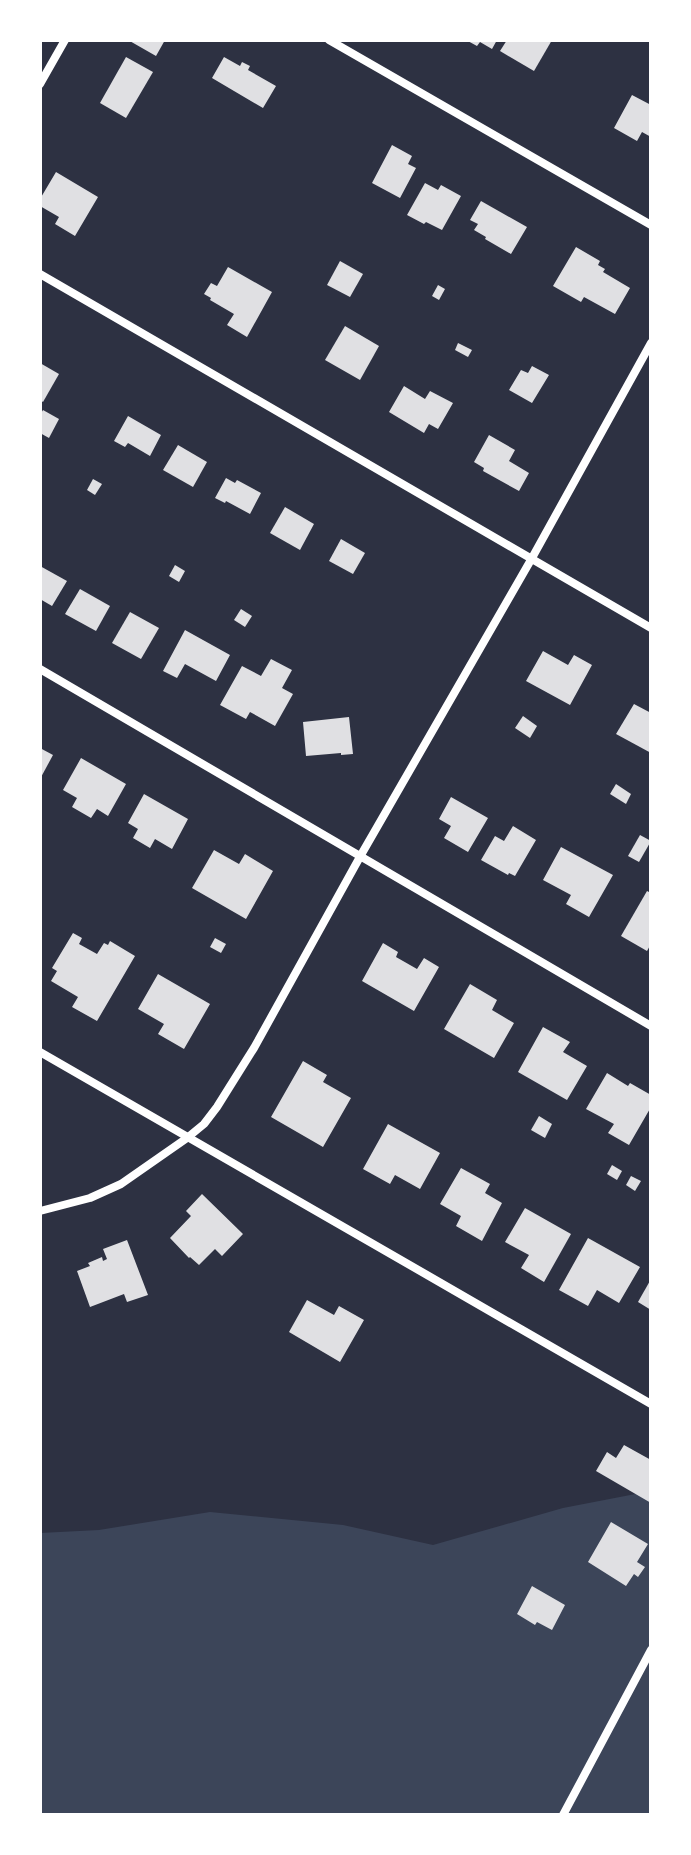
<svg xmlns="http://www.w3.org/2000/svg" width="691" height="1855" font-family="Inter,sans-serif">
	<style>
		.green { fill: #3c4559 }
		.building { fill: #e0e0e3 }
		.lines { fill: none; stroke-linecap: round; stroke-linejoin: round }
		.minor { stroke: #fff; stroke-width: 8 }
	</style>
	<rect width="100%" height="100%" fill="#2d3142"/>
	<!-- green -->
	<polygon class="green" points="651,1491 651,1815 40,1815 40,1533 99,1530 210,1512 343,1525 433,1545 563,1508"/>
	<!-- building -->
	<g class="building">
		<polygon points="128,40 165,40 156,56"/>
		<polygon points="466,40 497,40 492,49 480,42 477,46"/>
		<polygon points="507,40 552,40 534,71 500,51"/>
		<polygon points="126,57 153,72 126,118 100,103"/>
		<polygon points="224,57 240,66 242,62 250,66 248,70 276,86 263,108 212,78"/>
		<polygon points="632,95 651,105 651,137 642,132 637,141 614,128"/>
		<polygon points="392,145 412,156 408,164 416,168 400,198 372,183"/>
		<polygon points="56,172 98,197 75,236 55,224 59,217 40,206 40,199"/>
		<polygon points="425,183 438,190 441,185 461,196 442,230 426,222 424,224 407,215"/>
		<polygon points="481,201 527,227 511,254 485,239 486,237 474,230 478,224 470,220"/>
		<polygon points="576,247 600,261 598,265 605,269 603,272 630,288 615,314 584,297 581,302 553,286"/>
		<polygon points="340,261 363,274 350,297 327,285"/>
		<polygon points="228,267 272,292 247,337 227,325 234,314 210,300 211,298 204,294 211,283 217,286"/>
		<polygon points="438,285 445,289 439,300 432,296"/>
		<polygon points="345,326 379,346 360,380 325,360"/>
		<polygon points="458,343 472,350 468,357 455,350"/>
		<polygon points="40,363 59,374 43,402 40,400"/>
		<polygon points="532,366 549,375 532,403 509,390 521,370 528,373"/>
		<polygon points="404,386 425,399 430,391 453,403 438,429 429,424 424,433 389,412"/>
		<polygon points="43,410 59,419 49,438 40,433 40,415"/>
		<polygon points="128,416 161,435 150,456 128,443 125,447 114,441"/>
		<polygon points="489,435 515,450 509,461 529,473 519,491 483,471 484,468 474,462"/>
		<polygon points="178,445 207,462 193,487 163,470"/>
		<polygon points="226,478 235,483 237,480 261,493 250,514 226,501 225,503 215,498"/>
		<polygon points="93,479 102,484 95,495 87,490"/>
		<polygon points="285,507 314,524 300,550 270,533"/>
		<polygon points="341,539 365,553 353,574 329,561"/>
		<polygon points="175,565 185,571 179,582 169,576"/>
		<polygon points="40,566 67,581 52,606 40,599"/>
		<polygon points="80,589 110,606 96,631 65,614"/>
		<polygon points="241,609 252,616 245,627 234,620"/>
		<polygon points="130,612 159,628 141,659 112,643"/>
		<polygon points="185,630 230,655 216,681 185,664 177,678 163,671"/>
		<polygon points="543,651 568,665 574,655 592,665 570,705 526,681"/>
		<polygon points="271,659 292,670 282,688 293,694 275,726 250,712 246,719 220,705 242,666 261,676"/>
		<polygon points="634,704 651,713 651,753 616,734"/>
		<polygon points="523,716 537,726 530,738 515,728"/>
		<polygon points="349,717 353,754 341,755 341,753 306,756 303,722"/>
		<polygon points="40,748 53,755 40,779"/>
		<polygon points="81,758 126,784 108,816 97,809 91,818 72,807 77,798 63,790"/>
		<polygon points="616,784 631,794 626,804 610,794"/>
		<polygon points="144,794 188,819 172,849 155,839 150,848 133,838 138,829 128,823"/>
		<polygon points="451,797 488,818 468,852 444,838 451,826 439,819"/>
		<polygon points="513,826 536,840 515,876 509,873 508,875 481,860 495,836 504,841"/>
		<polygon points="640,835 651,841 639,862 628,856"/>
		<polygon points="561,847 613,875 589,917 566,904 571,895 543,880"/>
		<polygon points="214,850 239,864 245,854 273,871 246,919 192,888"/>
		<polygon points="647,891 651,893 651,944 647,951 621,936"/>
		<polygon points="73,933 82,938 79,944 97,954 104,943 108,945 110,941 135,956 97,1021 72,1007 78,997 51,981 57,971 52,968"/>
		<polygon points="215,938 226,944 221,953 210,947"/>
		<polygon points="383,943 398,952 396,957 417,969 424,958 439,967 414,1011 362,981"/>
		<polygon points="158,974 210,1004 184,1049 158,1034 164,1024 138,1009"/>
		<polygon points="470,984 497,1000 492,1010 514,1023 494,1058 444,1029"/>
		<polygon points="543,1027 570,1042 563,1052 587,1066 567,1100 518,1072"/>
		<polygon points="303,1061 327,1075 323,1082 351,1098 323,1147 271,1117"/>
		<polygon points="607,1073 628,1086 630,1083 651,1095 651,1107 629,1145 608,1133 614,1124 586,1109"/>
		<polygon points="539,1116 552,1124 545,1138 531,1130"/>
		<polygon points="388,1124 440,1153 420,1189 395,1175 390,1184 363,1169"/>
		<polygon points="612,1165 622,1171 617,1180 607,1174"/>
		<polygon points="461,1168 490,1184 485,1193 502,1203 482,1241 456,1226 461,1216 440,1204"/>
		<polygon points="631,1176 641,1181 635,1191 626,1185"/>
		<polygon points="202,1194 243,1234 222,1256 215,1249 199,1265 190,1257 189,1258 170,1238 191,1216 186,1211"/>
		<polygon points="525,1208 571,1234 544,1282 521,1268 529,1255 505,1242"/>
		<polygon points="588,1238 640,1267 619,1303 597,1290 588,1306 559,1290"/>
		<polygon points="127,1240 148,1295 127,1302 124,1294 90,1307 77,1271 90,1266 88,1263 102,1257 103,1261 107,1259 103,1249"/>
		<polygon points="651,1279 651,1310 638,1302"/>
		<polygon points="307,1300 334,1315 339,1306 364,1320 340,1362 289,1332"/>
		<polygon points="624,1445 651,1460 651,1503 596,1471 607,1452 616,1458"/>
		<polygon points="611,1522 648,1544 637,1562 645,1567 638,1577 634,1574 626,1586 588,1562"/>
		<polygon points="532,1586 565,1605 552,1630 537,1622 535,1625 517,1614"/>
	</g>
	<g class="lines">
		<!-- minor -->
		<g class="minor">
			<polyline points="329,40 651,225"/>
			<polyline points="40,84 65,40"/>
			<polyline points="40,274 651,628"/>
			<polyline points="40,669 651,1026"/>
			<polyline points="40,1052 651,1404"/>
			<polyline points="40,1211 90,1198 121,1184 187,1138 204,1124 217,1107 254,1048 361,855 532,558 651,343"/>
			<polyline points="563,1815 651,1650"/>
		</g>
	</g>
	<!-- border -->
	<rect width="691" height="1855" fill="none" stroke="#ffffff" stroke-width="84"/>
</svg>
